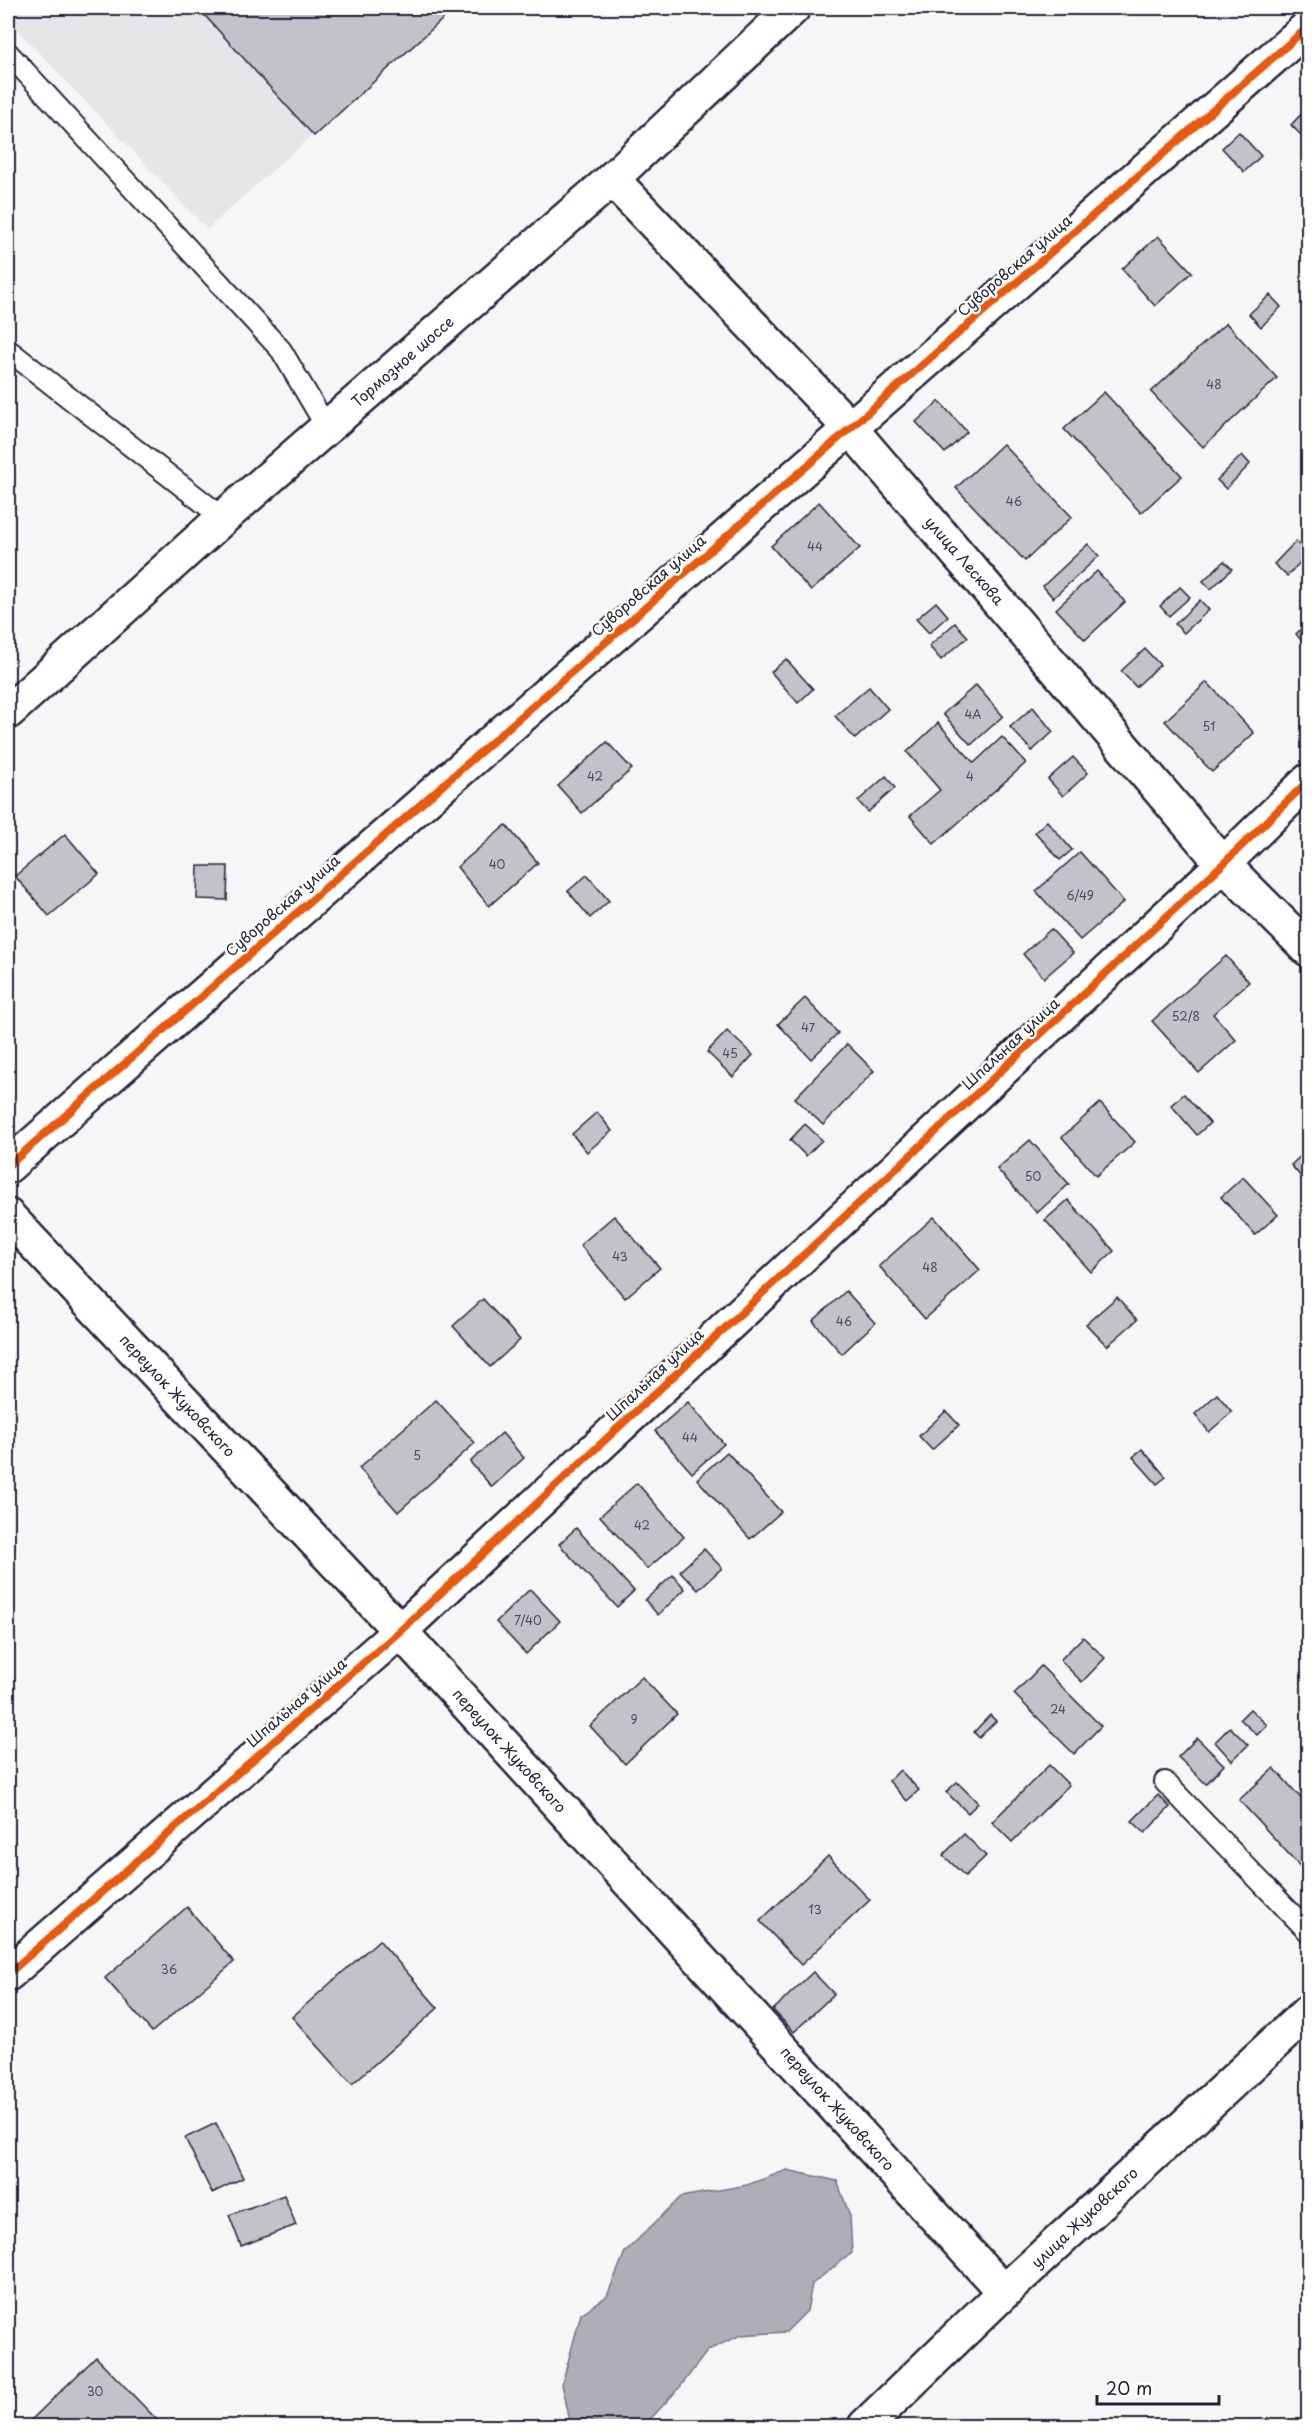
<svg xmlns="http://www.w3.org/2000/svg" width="1316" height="2434" font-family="'Playpen Sans',sans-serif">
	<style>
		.built { fill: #e6e6e9 }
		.water { fill: #aeaeb7; stroke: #767685; stroke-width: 1.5 }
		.building { fill: #c2c2c9; stroke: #22223b; stroke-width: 1.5 }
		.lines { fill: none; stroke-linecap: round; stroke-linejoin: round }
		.lane-casing { stroke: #22223b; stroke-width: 24 }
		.street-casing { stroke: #22223b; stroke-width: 38 }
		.secondary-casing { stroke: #22223b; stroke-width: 38 }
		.lane { stroke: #fff; stroke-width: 20 }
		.street { stroke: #fff; stroke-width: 33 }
		.secondary { stroke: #fff; stroke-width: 33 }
		.cycleway-casing { stroke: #fff; stroke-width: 11 }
		.cycleway { stroke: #e8590c; stroke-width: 8 }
		.labels { text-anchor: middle; stroke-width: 5; stroke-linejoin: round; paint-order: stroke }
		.number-label { font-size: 12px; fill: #4a4a5e }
		.street-label { font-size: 15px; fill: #22223b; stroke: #fff }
	</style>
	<rect width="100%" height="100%" fill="#f6f6f7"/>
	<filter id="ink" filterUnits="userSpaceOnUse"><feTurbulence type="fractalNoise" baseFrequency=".0167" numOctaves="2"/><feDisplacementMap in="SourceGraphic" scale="12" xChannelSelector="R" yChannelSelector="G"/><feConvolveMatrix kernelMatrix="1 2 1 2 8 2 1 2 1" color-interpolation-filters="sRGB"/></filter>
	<g filter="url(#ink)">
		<!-- built -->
		<polygon class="built" points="8,8 455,8 207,229 8,20"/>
		<!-- water -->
		<polygon class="water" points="787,2170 837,2181 850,2216 852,2253 812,2284 807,2311 786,2332 741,2335 708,2350 680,2387 644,2426 571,2426 562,2384 581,2314 607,2296 625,2252 681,2197 747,2185"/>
		<!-- building -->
		<g class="building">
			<polygon points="198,8 455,8 314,136"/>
			<polygon points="1308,107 1308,142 1291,125"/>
			<polygon points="1239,132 1261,156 1244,172 1222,148"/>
			<polygon points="1158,236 1192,272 1155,306 1122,269"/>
			<polygon points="1270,295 1281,307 1261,327 1249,314"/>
			<polygon points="1226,323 1277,378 1203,447 1151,392"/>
			<polygon points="1104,392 1182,476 1141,513 1064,429"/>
			<polygon points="939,401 967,432 945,453 916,422"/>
			<polygon points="1003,444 1072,517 1025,561 956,488"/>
			<polygon points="1242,455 1250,464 1226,489 1217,480"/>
			<polygon points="819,502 860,548 811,591 771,546"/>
			<polygon points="1296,541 1308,554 1287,576 1274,564"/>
			<polygon points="1088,544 1099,556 1053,598 1043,586"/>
			<polygon points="1224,561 1232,569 1211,589 1203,581"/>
			<polygon points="1097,571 1125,602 1085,640 1056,609"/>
			<polygon points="1180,587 1190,597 1169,616 1160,606"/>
			<polygon points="1200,600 1209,610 1184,633 1175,624"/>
			<polygon points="936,602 948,616 929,633 916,619"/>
			<polygon points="1308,622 1308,648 1296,634"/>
			<polygon points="955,623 968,637 941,660 929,646"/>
			<polygon points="1145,649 1160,665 1136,687 1121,671"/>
			<polygon points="786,659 813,689 798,703 771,672"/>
			<polygon points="1207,682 1254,733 1212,772 1165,721"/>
			<polygon points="976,685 1003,716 971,745 943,714"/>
			<polygon points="869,687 888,709 855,739 835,716"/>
			<polygon points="1033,707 1053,732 1032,751 1010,727"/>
			<polygon points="938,723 974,763 1002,737 1026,763 934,844 910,816 940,790 907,752"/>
			<polygon points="607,742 632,769 582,813 558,786"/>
			<polygon points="1073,757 1088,773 1063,796 1048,779"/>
			<polygon points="886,776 895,788 868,812 858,801"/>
			<polygon points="1047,821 1072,850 1060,860 1035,832"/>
			<polygon points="506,825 538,863 489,906 457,867"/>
			<polygon points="65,834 99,874 49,916 15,876"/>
			<polygon points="1080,852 1124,902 1080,940 1036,891"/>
			<polygon points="198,866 228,866 227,900 197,899"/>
			<polygon points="587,875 609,901 590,918 568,891"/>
			<polygon points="1051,929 1073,953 1044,978 1023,954"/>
			<polygon points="1226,956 1249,982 1213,1014 1236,1040 1199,1073 1152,1021"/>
			<polygon points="805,998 838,1033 811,1059 778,1024"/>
			<polygon points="727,1031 753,1055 733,1077 707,1052"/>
			<polygon points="847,1044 874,1071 823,1125 795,1098"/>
			<polygon points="1184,1094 1210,1123 1197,1135 1171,1105"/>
			<polygon points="1100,1103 1135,1142 1096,1176 1062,1137"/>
			<polygon points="597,1112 612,1131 587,1152 572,1134"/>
			<polygon points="805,1124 822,1140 806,1156 790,1140"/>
			<polygon points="1030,1140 1069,1184 1037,1213 997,1169"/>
			<polygon points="1308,1149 1308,1185 1291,1165"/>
			<polygon points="1243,1177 1278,1215 1255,1235 1221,1197"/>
			<polygon points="1068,1200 1114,1251 1091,1272 1045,1220"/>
			<polygon points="614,1216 660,1268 625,1298 580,1245"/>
			<polygon points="934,1217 980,1270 925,1319 879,1266"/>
			<polygon points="846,1291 875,1323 842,1354 813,1321"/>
			<polygon points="1117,1297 1137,1320 1107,1346 1086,1324"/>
			<polygon points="483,1299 520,1340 490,1367 453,1326"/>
			<polygon points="1217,1394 1232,1412 1209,1432 1195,1414"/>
			<polygon points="436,1400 475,1443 398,1512 359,1468"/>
			<polygon points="688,1402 724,1444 692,1473 655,1431"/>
			<polygon points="946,1411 959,1425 932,1450 919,1436"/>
			<polygon points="502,1433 524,1458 492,1487 470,1462"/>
			<polygon points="1142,1449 1166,1477 1157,1484 1133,1457"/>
			<polygon points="727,1452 781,1512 750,1539 697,1479"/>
			<polygon points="637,1483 684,1537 647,1569 600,1516"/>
			<polygon points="576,1528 634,1591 617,1607 559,1544"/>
			<polygon points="704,1549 722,1568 698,1590 680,1571"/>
			<polygon points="673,1575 685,1589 658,1615 645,1600"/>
			<polygon points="530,1589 560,1621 526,1654 496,1622"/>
			<polygon points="1083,1637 1105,1658 1082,1682 1060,1660"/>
			<polygon points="1041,1666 1101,1726 1074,1754 1014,1694"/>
			<polygon points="642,1677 677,1714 625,1764 590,1726"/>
			<polygon points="1250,1709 1267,1725 1257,1735 1240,1719"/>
			<polygon points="990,1715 996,1721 979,1738 974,1732"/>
			<polygon points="1230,1727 1248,1745 1232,1761 1215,1742"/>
			<polygon points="1197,1738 1224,1765 1206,1784 1178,1757"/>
			<polygon points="1049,1765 1069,1785 1012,1842 992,1822"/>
			<polygon points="1274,1768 1308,1806 1308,1875 1239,1800"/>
			<polygon points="900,1770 919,1790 907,1801 889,1781"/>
			<polygon points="957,1782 978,1803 968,1813 946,1792"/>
			<polygon points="1158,1795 1170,1807 1145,1833 1132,1821"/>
			<polygon points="964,1834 986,1856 965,1876 943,1855"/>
			<polygon points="828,1856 870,1900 801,1965 760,1921"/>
			<polygon points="187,1907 234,1962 152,2032 105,1978"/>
			<polygon points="379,1940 438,2008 352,2084 292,2017"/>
			<polygon points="813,1972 834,1994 794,2032 773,2010"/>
			<polygon points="216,2123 243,2178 212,2193 185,2138"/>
			<polygon points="284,2195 296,2225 241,2246 229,2215"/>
			<polygon points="96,2357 163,2426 25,2426"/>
		</g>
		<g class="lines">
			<!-- lane casing -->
			<g class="lane-casing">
				<g id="lane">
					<polyline points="8,53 281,350 327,428"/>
					<polyline points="8,350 223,518"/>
					<polyline points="1165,1782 1308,1931"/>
				</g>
			</g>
			<!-- street casing -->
			<g class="street-casing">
				<g id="street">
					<polyline points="612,179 850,428 1223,864 1308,949"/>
					<polyline points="8,1166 1308,27"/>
					<polyline points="8,1216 400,1631 1004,2292"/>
					<polyline points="8,1974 400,1631 1223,864 1308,781"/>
					<polyline points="865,2426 1004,2292 1308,2012"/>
				</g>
			</g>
			<!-- secondary casing -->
			<g class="secondary-casing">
				<polyline id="secondary" points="8,712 223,518 612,179 793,8"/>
			</g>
			<!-- lane -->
			<use href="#lane" class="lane"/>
			<!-- street -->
			<use href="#street" class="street"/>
			<!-- secondary -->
			<use href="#secondary" class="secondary"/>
			<!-- cycleway casing -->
			<g class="cycleway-casing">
				<g id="cycleway">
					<polyline points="8,1166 1308,27"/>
					<polyline points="8,1974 400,1631 1223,864 1308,781"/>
				</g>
			</g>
			<!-- cycleway -->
			<use href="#cycleway" class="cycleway"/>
		</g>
	</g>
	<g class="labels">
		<!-- number labels -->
		<g class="number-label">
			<text x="1214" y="389">48</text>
			<text x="1014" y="506">46</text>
			<text x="815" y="551">44</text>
			<text x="973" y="719">4А</text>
			<text x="1209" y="731">51</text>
			<text x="595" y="781">42</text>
			<text x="970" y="781">4</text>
			<text x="497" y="869">40</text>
			<text x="1080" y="900">6/49</text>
			<text x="1186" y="1021">52/8</text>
			<text x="808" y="1032">47</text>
			<text x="730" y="1058">45</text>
			<text x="1033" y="1181">50</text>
			<text x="620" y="1261">43</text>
			<text x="930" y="1272">48</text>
			<text x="844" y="1326">46</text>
			<text x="690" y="1442">44</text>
			<text x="417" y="1460">5</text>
			<text x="642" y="1530">42</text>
			<text x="528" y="1625">7/40</text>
			<text x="1058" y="1714">24</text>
			<text x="634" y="1724">9</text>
			<text x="815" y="1914">13</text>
			<text x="169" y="1974">36</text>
			<text x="95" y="2396">30</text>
		</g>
		<!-- street labels -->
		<g class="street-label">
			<text transform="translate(1015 266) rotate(-41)" y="5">Суворовская улица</text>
			<text transform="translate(403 362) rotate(-41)" y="5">Тормозное шоссе</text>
			<text transform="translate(964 561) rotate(49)" y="5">улица Лескова</text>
			<text transform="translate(649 586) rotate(-41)" y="5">Суворовская улица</text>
			<text transform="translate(283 906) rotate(-41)" y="5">Суворовская улица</text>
			<text transform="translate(1011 1044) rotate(-43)" y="5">Шпальная улица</text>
			<text transform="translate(655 1375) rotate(-43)" y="5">Шпальная улица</text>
			<text transform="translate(177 1396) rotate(47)" y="5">переулок Жуковского</text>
			<text transform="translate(297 1703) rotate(-41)" y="5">Шпальная улица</text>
			<text transform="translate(509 1751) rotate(48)" y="5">переулок Жуковского</text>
			<text transform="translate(837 2109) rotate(48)" y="5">переулок Жуковского</text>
			<text transform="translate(1085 2218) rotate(-43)" y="5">улица Жуковского</text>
		</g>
	</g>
	<!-- margin -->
	<rect width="1316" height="2434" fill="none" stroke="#fff" stroke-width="30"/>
	<rect x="15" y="15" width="1286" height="2404" fill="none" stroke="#22223b" stroke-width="2" filter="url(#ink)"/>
	<!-- scale -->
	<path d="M1097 2395v9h122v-9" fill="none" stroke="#22223b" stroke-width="3"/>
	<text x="1106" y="2395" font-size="18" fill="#22223b" stroke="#ffffff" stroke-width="4.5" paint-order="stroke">20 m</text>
</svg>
